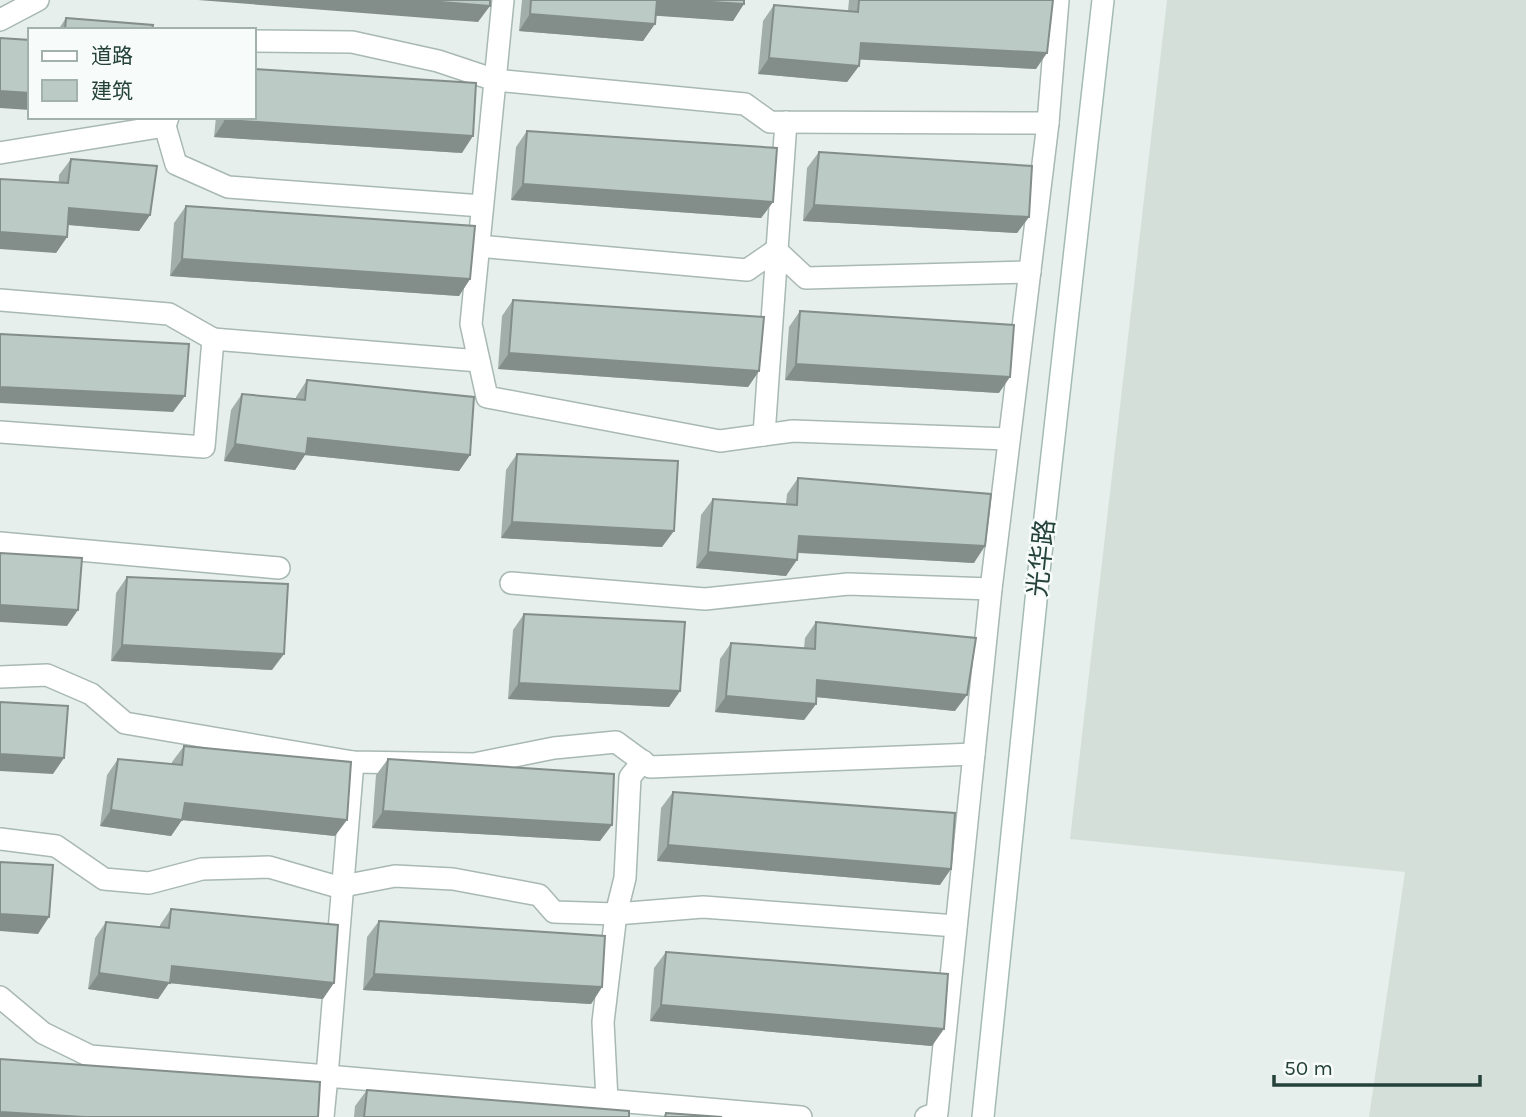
<svg xmlns="http://www.w3.org/2000/svg" width="1526" height="1117" font-family="Karla,'Noto Sans SC',sans-serif">
	<style>
		.built { fill: #d4dfda }
		.lines { fill: none; stroke-linecap: round; stroke-linejoin: round }
		.street-casing { stroke: #a8b8b2; stroke-width: 24 }
		.secondary-casing { stroke: #a4bbb3; stroke-width: 24 }
		.street { stroke: #fff; stroke-width: 21 }
		.secondary { stroke: #fff; stroke-width: 21 }
		.wall { fill: #a1aea9 }
		.shaded-wall { fill: #838d89 }
		.building { fill: #bbcac4; stroke: #838d89; stroke-width: 2 }
		.labels { text-anchor: middle; stroke-width: 5; stroke-linejoin: round; paint-order: stroke }
		.street-label { font-size: 26px; fill: #24423a; stroke: #f7fbf9 }
	</style>
	<rect width="100%" height="100%" fill="#e6efeb"/>
	<!-- built -->
	<polygon class="built" points="1167,0 1526,0 1526,1117 1369,1117 1405,872 1070,839"/>
	<g class="lines">
		<!-- street casing -->
		<g class="street-casing">
			<g id="street">
				<polyline points="503,0 471,324 487,397 720,441 793,431 1008,439"/>
				<polyline points="0,20 38,0"/>
				<polyline points="254,41 352,42 438,61 495,80 745,104 770,122 1048,123"/>
				<polyline points="165,126 176,164 228,187 482,206"/>
				<polyline points="0,153 165,126 168,117"/>
				<polyline points="478,246 747,270 776,250 806,278 1030,272"/>
				<polyline points="0,300 169,314 213,339"/>
				<polyline points="0,432 204,447 213,339 479,361"/>
				<polyline points="764,435 786,122"/>
				<polyline points="0,543 279,568"/>
				<polyline points="511,583 705,599 848,584 991,589"/>
				<polyline points="0,677 47,675 91,694 125,723 353,762 474,764 554,748 616,742 650,767 974,754"/>
				<polyline points="0,839 56,846 104,879 149,883 202,869 269,867 338,887 395,876 453,879 539,895 554,912 616,914 703,907 956,926"/>
				<polyline points="0,997 43,1033 90,1056 327,1076 353,762"/>
				<polyline points="607,1100 603,1022 616,914 625,878 630,777 643,761"/>
				<polyline points="323,1117 327,1076 801,1117"/>
				<polyline points="926,1117 937,1113 991,589 1048,123 1058,0"/>
			</g>
		</g>
		<!-- secondary casing -->
		<g class="secondary-casing">
			<polyline id="secondary" points="983,1117 1039,571 1103,0"/>
		</g>
		<!-- street -->
		<use href="#street" class="street"/>
		<!-- secondary -->
		<use href="#secondary" class="secondary"/>
	</g>
	<!-- wall -->
	<g class="wall">
		<polygon points="522,0 744,0 733,21 655,15 643,41 519,31"/>
		<polygon points="849,0 1053,0 1036,69 859,59 859,66 847,82 758,74 763,21 774,5 848,11"/>
		<polygon points="66,18 152,30 58,30"/>
		<polygon points="216,117 254,117 462,153 214,137"/>
		<polygon points="527,131 773,202 761,218 511,200 516,147"/>
		<polygon points="819,152 1029,217 1017,233 803,221 807,168"/>
		<polygon points="71,159 150,215 139,231 68,225 67,237 56,253 59,175"/>
		<polygon points="186,206 470,279 459,296 170,276 174,223"/>
		<polygon points="513,300 759,371 748,387 498,369 502,316"/>
		<polygon points="800,311 999,393 785,380 789,327"/>
		<polygon points="307,380 470,455 459,471 305,455 295,470 224,461 231,410 242,394 296,399 296,397"/>
		<polygon points="517,454 662,547 501,538 506,470"/>
		<polygon points="798,478 974,563 798,553 786,576 696,568 701,515 713,499 786,504 787,494"/>
		<polygon points="127,577 272,670 111,661 116,593"/>
		<polygon points="524,614 680,691 669,707 508,699 513,630"/>
		<polygon points="816,622 955,711 816,697 816,704 804,720 715,712 720,659 731,643 804,648 805,638"/>
		<polygon points="184,746 335,836 182,820 171,836 100,826 107,775 118,759 172,764 172,762"/>
		<polygon points="388,759 600,841 372,828 376,775"/>
		<polygon points="673,792 940,885 657,861 661,808"/>
		<polygon points="171,909 323,999 169,983 158,999 88,989 95,938 106,922 160,927 160,925"/>
		<polygon points="379,921 602,987 591,1004 363,990 367,937"/>
		<polygon points="666,952 932,1046 650,1021 654,968"/>
		<polygon points="367,1090 629,1117 354,1117 355,1106"/>
	</g>
	<!-- shaded-wall -->
	<g class="shaded-wall">
		<polygon points="198,0 416,0 490,6 478,22"/>
		<polygon points="656,0 680,0 744,4 733,21 645,15"/>
		<polygon points="530,14 655,24 643,41 519,31"/>
		<polygon points="861,43 1047,53 1036,69 850,59"/>
		<polygon points="769,58 859,66 847,82 758,74"/>
		<polygon points="0,91 30,93 30,110 0,108"/>
		<polygon points="225,120 473,136 462,153 214,137"/>
		<polygon points="523,184 773,202 761,218 511,200"/>
		<polygon points="814,205 1029,217 1017,233 803,221"/>
		<polygon points="69,208 150,215 139,231 58,224"/>
		<polygon points="0,232 67,237 56,253 0,249"/>
		<polygon points="182,259 470,279 459,296 170,276"/>
		<polygon points="509,353 759,371 748,387 498,369"/>
		<polygon points="796,364 1010,377 999,393 785,380"/>
		<polygon points="0,387 185,396 173,412 0,403"/>
		<polygon points="308,438 470,455 459,471 305,455 295,470 224,461 235,444"/>
		<polygon points="512,522 674,531 662,547 501,538"/>
		<polygon points="799,536 985,546 974,563 788,552"/>
		<polygon points="708,552 797,560 786,576 696,568"/>
		<polygon points="0,605 78,610 67,626 0,622"/>
		<polygon points="122,645 284,654 272,670 111,661"/>
		<polygon points="817,680 967,695 955,711 806,696"/>
		<polygon points="519,683 680,691 669,707 508,699"/>
		<polygon points="726,696 816,704 804,720 715,712"/>
		<polygon points="0,754 64,758 53,774 0,771"/>
		<polygon points="185,803 347,820 335,836 182,820 171,836 100,826 111,810"/>
		<polygon points="383,811 612,825 600,841 372,828"/>
		<polygon points="668,845 951,869 940,885 657,861"/>
		<polygon points="0,914 49,917 38,934 0,931"/>
		<polygon points="172,966 334,983 323,999 169,983 158,999 88,989 99,973"/>
		<polygon points="374,974 602,987 591,1004 363,990"/>
		<polygon points="661,1005 944,1029 932,1046 650,1021"/>
		<polygon points="0,1112 84,1117 0,1117"/>
	</g>
	<!-- building -->
	<g class="building">
		<polygon points="416,0 490,0 490,6"/>
		<polygon points="531,0 657,0 655,24 530,14"/>
		<polygon points="680,0 744,0 744,4"/>
		<polygon points="859,0 1053,0 1047,53 861,43 859,66 769,58 774,5 858,12"/>
		<polygon points="66,18 153,25 152,30 65,30"/>
		<polygon points="0,38 30,40 30,93 0,91"/>
		<polygon points="254,69 476,83 473,136 225,120 226,117 254,117"/>
		<polygon points="527,131 777,148 773,202 523,184"/>
		<polygon points="819,152 1032,166 1029,217 814,205"/>
		<polygon points="71,159 157,166 150,215 69,208 67,237 0,232 0,179 68,183"/>
		<polygon points="186,206 475,226 470,279 182,259"/>
		<polygon points="513,300 764,317 759,371 509,353"/>
		<polygon points="800,311 1014,325 1010,377 796,364"/>
		<polygon points="0,334 189,344 185,396 0,387"/>
		<polygon points="307,380 474,397 470,455 308,438 306,454 235,444 242,394 305,400"/>
		<polygon points="517,454 678,461 674,531 512,522"/>
		<polygon points="798,478 991,494 985,546 799,536 797,560 708,552 713,499 797,505"/>
		<polygon points="0,553 82,558 78,610 0,605"/>
		<polygon points="127,577 288,584 284,654 122,645"/>
		<polygon points="524,614 685,622 680,691 519,683"/>
		<polygon points="816,622 976,638 967,695 817,680 816,704 726,696 731,643 815,649"/>
		<polygon points="0,702 68,706 64,758 0,754"/>
		<polygon points="184,746 351,762 347,820 185,803 182,820 111,810 118,759 182,765"/>
		<polygon points="388,759 614,774 612,825 383,811"/>
		<polygon points="673,792 955,813 951,869 668,845"/>
		<polygon points="0,862 53,865 49,917 0,914"/>
		<polygon points="171,909 338,925 334,983 172,966 170,983 99,973 106,922 169,928"/>
		<polygon points="379,921 605,936 602,987 374,974"/>
		<polygon points="666,952 948,974 944,1029 661,1005"/>
		<polygon points="0,1059 320,1082 318,1117 84,1117 0,1112"/>
		<polygon points="367,1090 629,1111 629,1117 364,1117"/>
		<polygon points="666,1113 722,1117 665,1117"/>
	</g>
	<g class="labels">
		<!-- street labels -->
		<g class="street-label">
			<text transform="translate(1041 558) rotate(-84)" y="9">光华路</text>
		</g>
	</g>
	<!-- legend -->
	<rect x="28" y="28" width="228" height="91" fill="#f7fbf9" stroke="#a3b1ad" stroke-width="2"/>
	<rect x="42" y="51" width="35" height="10" fill="#ffffff" stroke="#a3b1ad" stroke-width="2"/>
	<text x="91" y="63" font-size="21" fill="#24423a">道路</text>
	<rect x="42" y="80" width="35" height="21" fill="#bbcac4" stroke="#a3b1ad" stroke-width="2"/>
	<text x="91" y="98" font-size="21" fill="#24423a">建筑</text>
	<!-- scale -->
	<path d="M1274 1075v10h206v-10" fill="none" stroke="#24423a" stroke-width="3.5"/>
	<text x="1284" y="1075" font-size="21" fill="#24423a" stroke="#f7fbf9" stroke-width="5" paint-order="stroke">50 m</text>
</svg>
